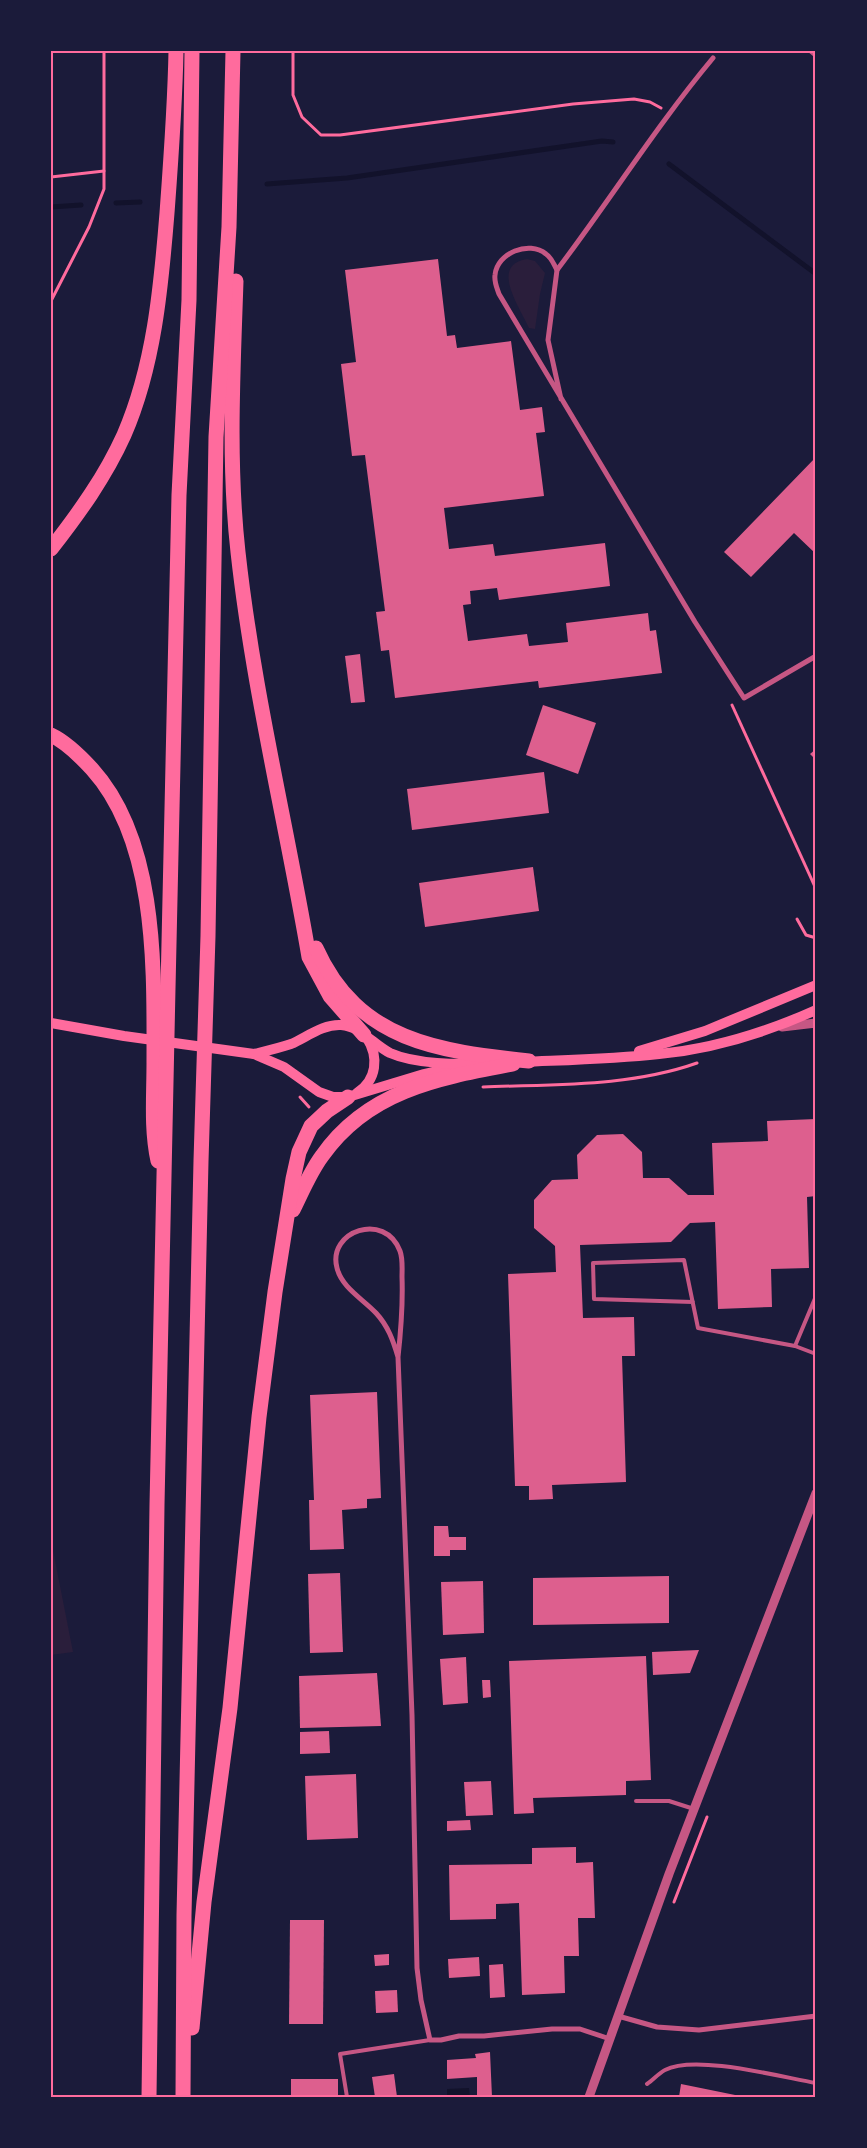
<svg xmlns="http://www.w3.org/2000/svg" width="867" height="2148" font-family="Figtree,sans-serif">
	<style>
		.green { fill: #2a1e3b }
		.water { fill: #12122b }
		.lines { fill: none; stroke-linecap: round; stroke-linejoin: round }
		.stream { stroke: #12122b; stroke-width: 5 }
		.building { fill: #dd5f8e }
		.path { stroke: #ff6b9d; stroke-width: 3 }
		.service { stroke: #c65784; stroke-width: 4 }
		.minor { stroke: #c65784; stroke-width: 5 }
		.tertiary { stroke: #c65784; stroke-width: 9 }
		.secondary { stroke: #ff6b9d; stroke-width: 10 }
		.motorway { stroke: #ff6b9d; stroke-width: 15 }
		.neatline { fill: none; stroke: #ff6b9d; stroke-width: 2 }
	</style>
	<rect width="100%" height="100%" fill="#1b1b3a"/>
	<!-- green -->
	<g class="green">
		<path d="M527 259 535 261 545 273 540 294 535 329 529 328C520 307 489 265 527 259Z"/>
		<polygon points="51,1540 73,1652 51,1655"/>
	</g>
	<!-- water -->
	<polygon class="water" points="469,2088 470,2097 447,2097 447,2089"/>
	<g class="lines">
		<!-- stream -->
		<g class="stream">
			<polyline points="669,164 816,274"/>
			<polyline points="267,184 347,178 602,141 613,142"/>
			<polyline points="116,203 140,202"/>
			<polyline points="51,207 81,205"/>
		</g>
	</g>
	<!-- building -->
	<g class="building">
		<polygon points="438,259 447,336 455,335 457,348 511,341 520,410 542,407 545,432 536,433 544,496 444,508 449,549 493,544 495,556 605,543 610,586 499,600 497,588 470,591 471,604 463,605 468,641 527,634 529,646 568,642 566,623 648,613 650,631 656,630 662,673 539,688 538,681 395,698 389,650 381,651 376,612 385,611 365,455 352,456 341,364 356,362 345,270"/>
		<polygon points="816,457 816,554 794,533 751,577 724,552"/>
		<polygon points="360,654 365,702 351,703 345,656"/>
		<polygon points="543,705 596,723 578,774 526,755"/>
		<polygon points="816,749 816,760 810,754"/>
		<polygon points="544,772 549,813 412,830 407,789"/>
		<polygon points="533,867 539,911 425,927 419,883"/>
		<polygon points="816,1119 816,1196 807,1197 809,1268 771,1269 772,1307 718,1309 715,1222 690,1223 671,1242 580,1245 583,1318 634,1317 635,1356 622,1356 626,1482 552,1485 553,1499 529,1500 529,1486 515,1486 508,1274 556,1272 555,1246 534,1228 534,1200 552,1180 578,1179 577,1155 597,1135 623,1134 642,1152 643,1178 669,1178 688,1195 714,1195 712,1143 768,1141 767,1121"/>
		<polygon points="377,1392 381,1498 367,1499 367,1508 342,1510 344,1549 310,1550 309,1500 314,1500 310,1395"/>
		<polygon points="434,1526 448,1526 449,1537 466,1537 466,1550 450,1550 450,1556 434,1556"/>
		<polygon points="340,1573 343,1652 310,1653 308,1574"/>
		<polygon points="669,1576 669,1623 533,1625 533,1578"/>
		<polygon points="483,1581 484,1633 443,1635 441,1582"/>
		<polygon points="699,1650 690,1673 653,1675 652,1652"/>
		<polygon points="646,1656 651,1780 626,1781 626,1795 533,1798 534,1813 514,1814 509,1661"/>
		<polygon points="466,1657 468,1703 443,1705 440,1659"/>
		<polygon points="377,1673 381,1726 300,1728 299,1676"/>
		<polygon points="482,1680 490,1680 491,1697 483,1698"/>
		<polygon points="329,1731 330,1753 300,1754 300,1732"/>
		<polygon points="356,1774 358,1838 307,1840 305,1776"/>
		<polygon points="491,1781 493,1815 466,1816 464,1782"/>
		<polygon points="470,1820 471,1830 447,1831 447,1821"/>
		<polygon points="576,1847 576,1863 593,1862 595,1918 578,1918 579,1956 564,1956 565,1993 522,1995 519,1903 496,1904 496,1919 450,1920 449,1865 532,1864 532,1848"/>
		<polygon points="290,1920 324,1920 323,2024 289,2024"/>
		<polygon points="389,1954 389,1965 375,1966 374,1955"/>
		<polygon points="479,1957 480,1976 449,1978 448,1959"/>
		<polygon points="503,1964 505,1997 490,1998 489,1965"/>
		<polygon points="397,1990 398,2012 376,2013 375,1991"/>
		<polygon points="490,2052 492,2097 477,2097 477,2077 447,2079 447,2060 476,2058 475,2054"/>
		<polygon points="394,2074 397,2097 375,2097 372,2077"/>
		<rect x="291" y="2079" width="47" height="18"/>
		<polygon points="681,2084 740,2096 739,2097 679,2097"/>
	</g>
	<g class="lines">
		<!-- path -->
		<g class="path">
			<polyline points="293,51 293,95 302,117 321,135 340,135 573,104 634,99 650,102 661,108"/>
			<polyline points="51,177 104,171"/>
			<polyline points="51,301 89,227 104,189 104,51"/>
			<polyline points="732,705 816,889"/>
			<polyline points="797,919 806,935 816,938"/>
			<path d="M483 1087C554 1084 629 1087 697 1063"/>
			<polyline points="300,1097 309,1107"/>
			<polyline points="674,1902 707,1817"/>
		</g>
		<!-- service -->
		<g class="service">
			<polyline points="810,51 816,56"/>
			<polyline points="816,1296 795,1346 816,1354"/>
			<polyline points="693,1302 594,1299 593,1263 684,1260 698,1328 795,1346"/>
			<polyline points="636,1801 669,1801 694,1809"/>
			<path d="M647 2084C653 2080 659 2073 665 2070 695 2054 781 2077 816 2083"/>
			<polyline points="347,2097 340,2054 430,2040"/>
		</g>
		<!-- minor -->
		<g class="minor">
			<path d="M557 270C610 200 657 125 713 58"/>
			<path d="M561 399 548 340 557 270C554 265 552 258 546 254 529 240 497 253 495 275 494 282 497 288 499 294L695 622 744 698 816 656"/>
			<path d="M398 1357C393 1340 388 1326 376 1313 363 1299 342 1288 337 1268 327 1231 385 1211 400 1251 403 1259 402 1269 402 1277 403 1304 401 1330 398 1357L412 1715 417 1968 421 2000 430 2040H441L459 2036H484L552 2029H580L610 2039"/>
			<polyline points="618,2016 657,2027 699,2030 816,2016"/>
		</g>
		<!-- tertiary -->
		<g class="tertiary">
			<polyline points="782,1027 816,1023"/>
			<polyline points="589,2097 669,1874 816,1493"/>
		</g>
		<!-- secondary -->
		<g class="secondary">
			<polyline points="51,1023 124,1036 254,1054 284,1067 319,1092 333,1097 348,1097 424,1074 458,1066"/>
			<polyline points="639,1051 705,1031 816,985"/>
			<path d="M254 1054C266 1051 279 1048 291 1044 307 1037 323 1024 341 1025 360 1026 374 1045 390 1053 415 1064 458 1065 486 1063"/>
			<path d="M523 1062C568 1060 614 1059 659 1054 713 1049 767 1032 816 1010"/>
			<path d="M357 1093C377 1080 379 1057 367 1038"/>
		</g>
		<!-- motorway -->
		<g class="motorway">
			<path d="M236 281C233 371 228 462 238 552 253 689 286 822 309 957L330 996 364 1035"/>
			<path d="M51 549C79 513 105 477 124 435 154 366 161 288 167 213 171 159 175 106 176 51"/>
			<path d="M51 735C66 742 81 757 92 769 158 842 154 970 154 1063 154 1096 151 1129 158 1161"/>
			<path d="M316 948C358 1042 439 1051 529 1061"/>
			<path d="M293 1210C302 1192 310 1172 322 1156 368 1090 439 1078 513 1064"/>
			<polyline points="192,2028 204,1902 230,1708 259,1417 275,1292 293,1179 299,1152 311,1126 327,1111 348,1097"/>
			<polyline points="149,2097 157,1505 168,988 179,495 189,300 192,51"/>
			<polyline points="183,2097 184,1915 201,1161 208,936 216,437 229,227 233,51"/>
		</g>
	</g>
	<!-- border -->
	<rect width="867" height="2148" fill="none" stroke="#1b1b3a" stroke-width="105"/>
	<rect x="52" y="52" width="762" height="2044" class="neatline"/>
</svg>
